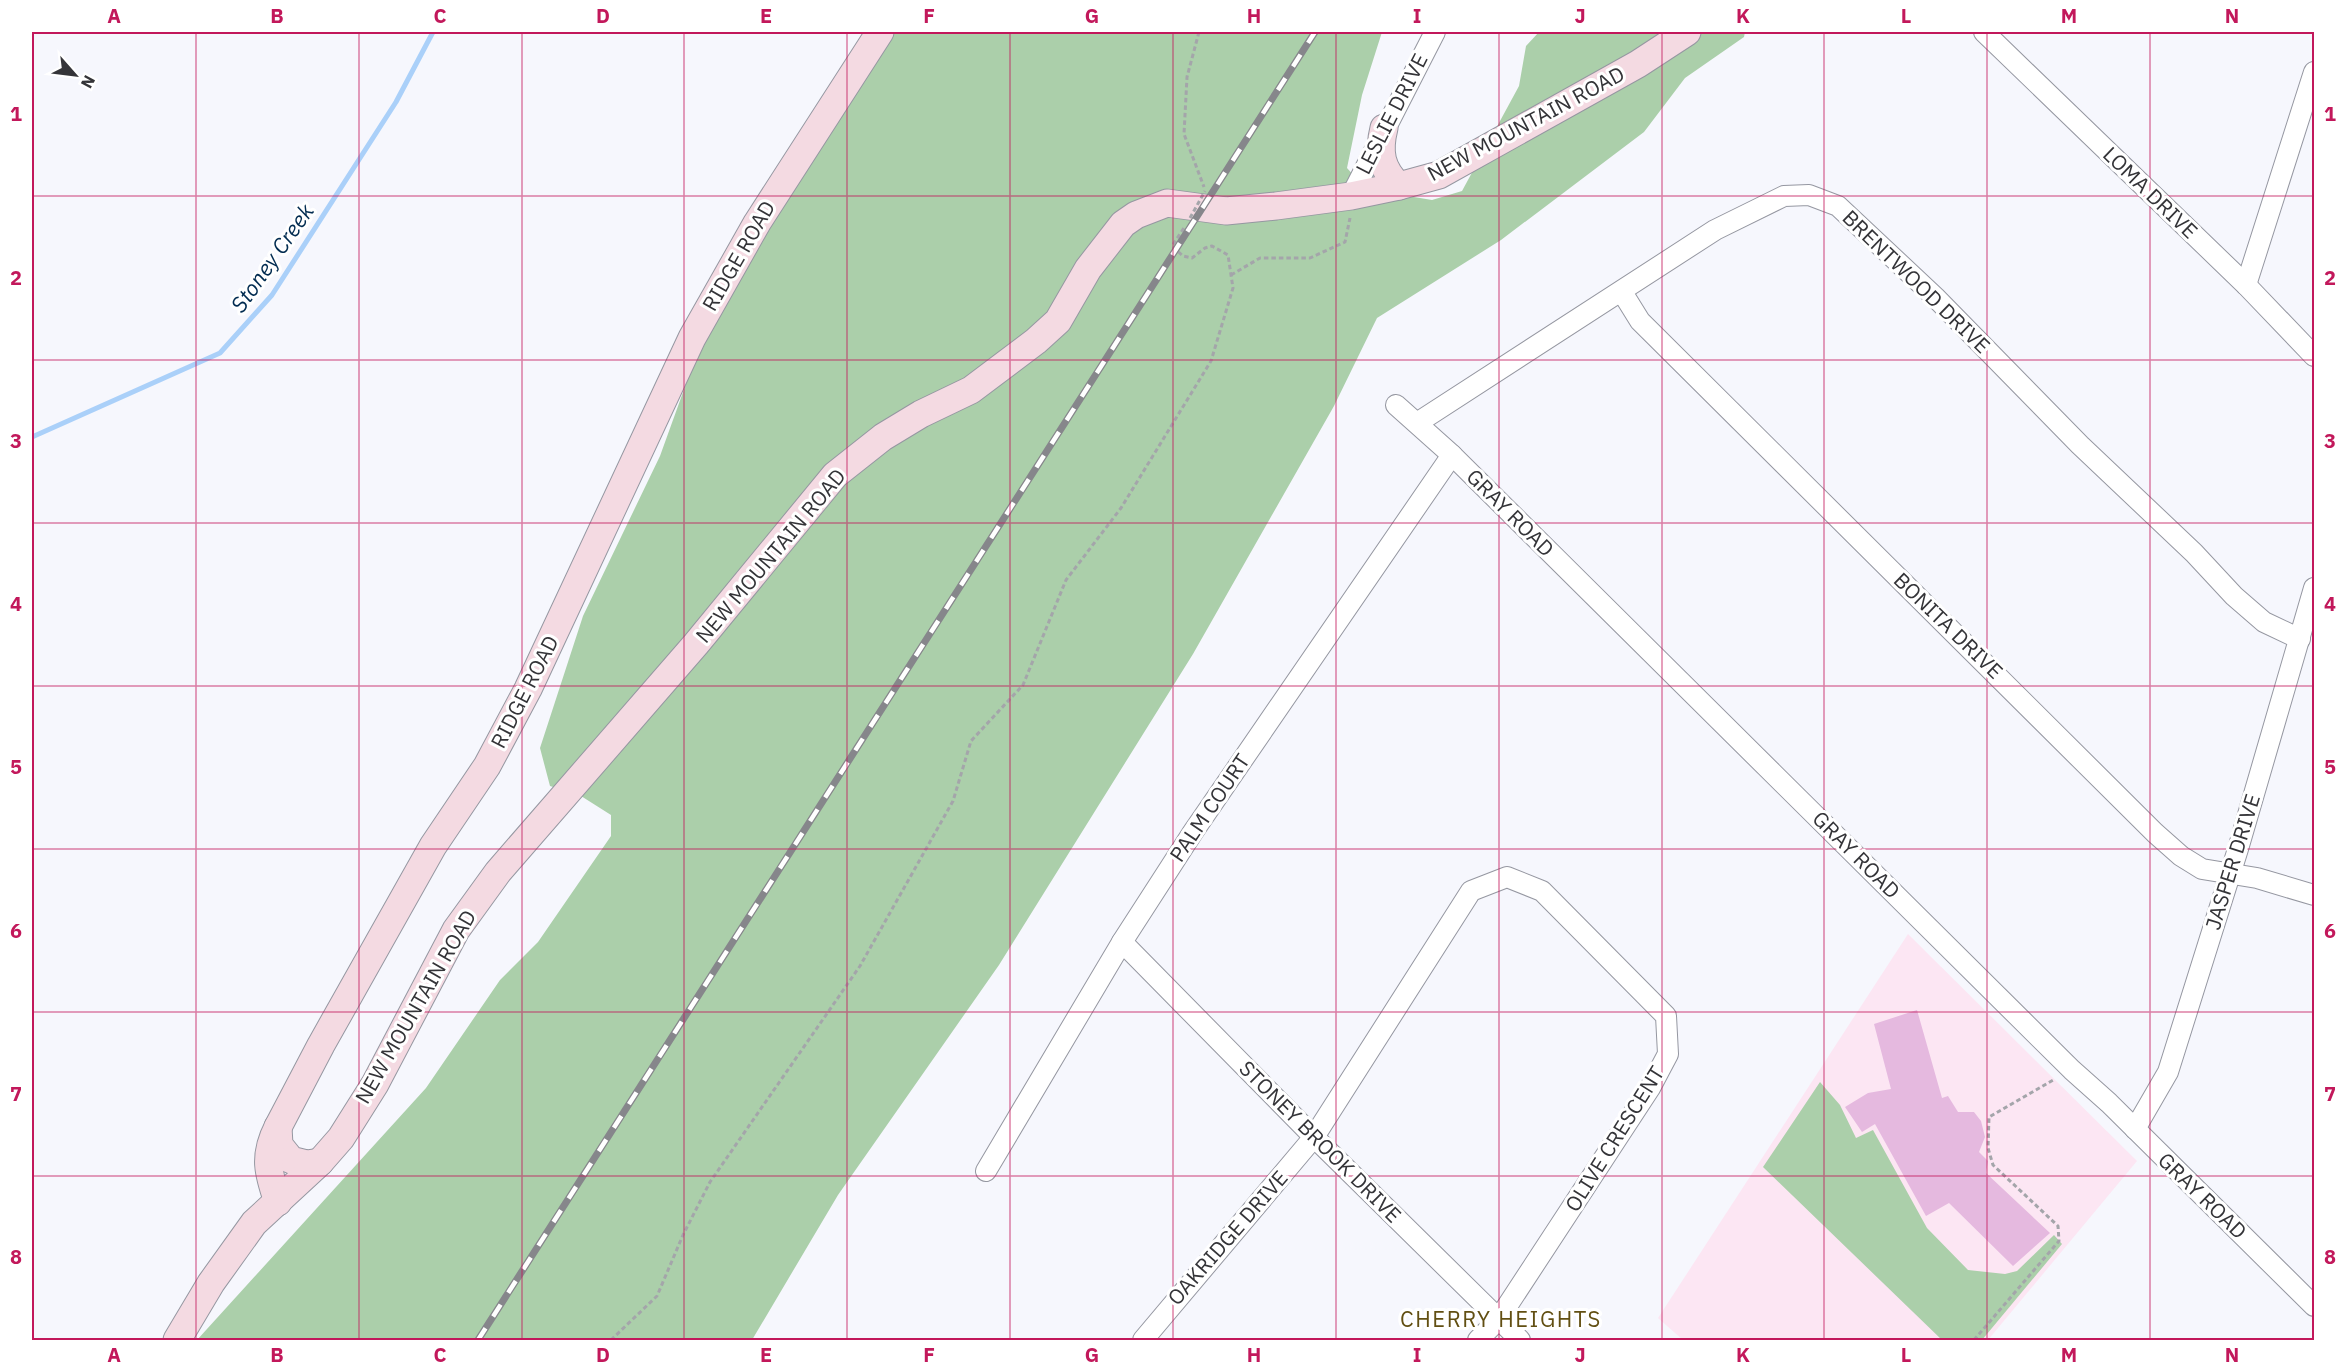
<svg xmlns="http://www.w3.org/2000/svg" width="2346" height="1372" font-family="'IBM Plex Sans',sans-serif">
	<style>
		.education { fill: #fce6f3 }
		.green { fill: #abcfaa }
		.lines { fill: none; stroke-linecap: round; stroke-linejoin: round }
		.stream { stroke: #aad0f9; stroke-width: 5 }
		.building { fill: #e5b9df }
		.street-casing { stroke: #9597a1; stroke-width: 22 }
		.secondary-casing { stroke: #9597a1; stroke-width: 29 }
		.path { stroke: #a4a5aa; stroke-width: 3; stroke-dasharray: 4.5 3; stroke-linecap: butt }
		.street { stroke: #fff; stroke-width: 20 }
		.secondary { stroke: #f4dae2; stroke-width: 27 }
		.rail-casing { stroke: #86868b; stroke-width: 7 }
		.rail { stroke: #fff; stroke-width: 4.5; stroke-dasharray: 14; stroke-linecap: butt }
		.path-bridge { stroke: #a4a5aa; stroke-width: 3; stroke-dasharray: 4.5 3; stroke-linecap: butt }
		.grid { fill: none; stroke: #c2185b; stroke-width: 1.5; stroke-opacity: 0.55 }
		.labels { text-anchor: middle; stroke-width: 6; stroke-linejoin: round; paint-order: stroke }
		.street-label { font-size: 21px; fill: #343438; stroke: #fff }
		.water-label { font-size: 22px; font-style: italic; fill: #012b50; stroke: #fff }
		.neighbourhood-label { font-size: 22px; letter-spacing: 1.5px; fill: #624f13; stroke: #fff }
		.neatline { fill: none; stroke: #c2185b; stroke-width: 2 }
		.grid-label { font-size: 20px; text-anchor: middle; font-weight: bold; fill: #c2185b }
	</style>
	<rect width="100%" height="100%" fill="#f6f7fd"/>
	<!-- education -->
	<polygon class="education" points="1908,934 2137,1161 1988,1340 1683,1340 1658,1318"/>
	<!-- green -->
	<g class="green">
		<polygon points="884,32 1382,32 1362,95 1347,168 1366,189 1432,200 1462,191 1519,86 1526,46 1539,32 1745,32 1744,37 1685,78 1644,132 1501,240 1377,318 1334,406 1193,654 999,965 838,1195 752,1340 197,1340 426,1088 500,980 538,942 611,836 611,815 581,796 550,786 540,748 583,616 660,456 726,273"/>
		<polygon points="1820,1082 1840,1105 1856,1138 1873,1130 1927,1228 1968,1270 2005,1274 2017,1271 2054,1235 2062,1244 1982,1340 1942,1340 1763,1167"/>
	</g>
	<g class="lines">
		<!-- stream -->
		<polyline class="stream" points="32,437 220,353 272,295 396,102 433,32"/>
	</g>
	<!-- building -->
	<polygon class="building" points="1917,1010 1942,1098 1948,1096 1958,1112 1974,1112 1981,1121 1985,1137 1979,1152 1988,1161 1986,1173 2050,1233 2013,1266 1949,1203 1926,1216 1875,1124 1862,1132 1845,1107 1868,1093 1891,1089 1874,1024"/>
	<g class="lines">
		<!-- street casing -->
		<g class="street-casing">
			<g id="street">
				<polyline points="1984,32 2246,285 2314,356"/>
				<polyline points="1351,196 1435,32"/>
				<polyline points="2246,285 2314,72"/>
				<polyline points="1622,292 1640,321 2155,833 2181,856 2202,869 2257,878 2314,895"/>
				<polyline points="1396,405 1452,455 2072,1070 2109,1103 2314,1306"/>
				<polyline points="1417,423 1715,230 1784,196 1809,195 1838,206 1935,297 2080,445 2194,553 2234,596 2264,622 2300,639"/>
				<polyline points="1122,942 1314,1137 1520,1340"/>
				<polyline points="2135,1129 2168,1072 2238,849 2314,588"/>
				<polyline points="986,1171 1122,942 1193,832 1452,455"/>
				<polyline points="1143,1340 1314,1137 1471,891 1507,877 1542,891 1666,1016 1668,1054 1650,1088 1498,1320 1478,1340"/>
			</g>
		</g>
		<!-- secondary casing -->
		<g class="secondary-casing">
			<g id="secondary">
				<path d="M1384 128C1378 152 1381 169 1399 186"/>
				<polyline points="278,1127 279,1145 291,1160 307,1164 320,1162"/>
				<path d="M278 1202C268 1173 263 1156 278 1127L321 1045 433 846 487 766 528 689 692 338 757 223 880 32"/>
				<polyline points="177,1340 211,1283 254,1223 320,1162 341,1138 375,1084 456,930 498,872 696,644 835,475 883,437 921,414 971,390 1036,341 1058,321 1088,269 1123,224 1136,215 1167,203 1226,211 1276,206 1351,196 1399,186 1439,175 1638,64 1687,32"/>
			</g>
		</g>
		<!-- path -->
		<g class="path">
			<polyline points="1199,32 1187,77 1184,134 1204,187"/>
			<polyline points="1231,275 1260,258 1310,258 1345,242 1350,218"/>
			<polyline points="611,1340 657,1296 683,1235 710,1182 860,966 953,801 971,741 1023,685 1066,580 1121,508 1211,361 1233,288 1228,255 1212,246 1205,248 1192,258 1183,256 1172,246 1184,228"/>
			<polyline points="1974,1340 2059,1241 2058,1226 1993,1165 1988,1148 1989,1117 2055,1079"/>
		</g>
		<!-- street -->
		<use href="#street" class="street"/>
		<!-- secondary -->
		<use href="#secondary" class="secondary"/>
		<!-- rail casing -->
		<g class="rail-casing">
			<polyline id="rail" points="478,1340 1315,32"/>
		</g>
		<!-- rail -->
		<use href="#rail" class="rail"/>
		<!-- path-bridge -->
		<polyline class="path-bridge" points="1190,218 1205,191"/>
	</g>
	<!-- grid -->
	<path class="grid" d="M196 32V1340M359 32V1340M522 32V1340M684 32V1340M847 32V1340M1010 32V1340M1173 32V1340M1336 32V1340M1499 32V1340M1662 32V1340M1824 32V1340M1987 32V1340M2150 32V1340M32 196H2314M32 360H2314M32 523H2314M32 686H2314M32 849H2314M32 1012H2314M32 1176H2314"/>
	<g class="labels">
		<!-- street labels -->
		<g class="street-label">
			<text transform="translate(1392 114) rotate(-63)" y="7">LESLIE DRIVE</text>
			<text transform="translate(1526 124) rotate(-28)" y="7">NEW MOUNTAIN ROAD</text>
			<text transform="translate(2150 193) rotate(44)" y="7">LOMA DRIVE</text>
			<text transform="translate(739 256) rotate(-60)" y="7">RIDGE ROAD</text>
			<text transform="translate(1916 282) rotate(44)" y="7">BRENTWOOD DRIVE</text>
			<text transform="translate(1510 513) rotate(45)" y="7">GRAY ROAD</text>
			<text transform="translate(771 556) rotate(-50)" y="7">NEW MOUNTAIN ROAD</text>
			<text transform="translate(1948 626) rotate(44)" y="7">BONITA DRIVE</text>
			<text transform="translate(525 692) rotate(-63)" y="7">RIDGE ROAD</text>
			<text transform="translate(1210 808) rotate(-56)" y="7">PALM COURT</text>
			<text transform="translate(1856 855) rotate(45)" y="7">GRAY ROAD</text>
			<text transform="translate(2233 862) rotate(-73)" y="7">JASPER DRIVE</text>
			<text transform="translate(416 1007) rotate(-60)" y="7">NEW MOUNTAIN ROAD</text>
			<text transform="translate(1615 1139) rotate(-58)" y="7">OLIVE CRESCENT</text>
			<text transform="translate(1320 1142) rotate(45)" y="7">STONEY BROOK DRIVE</text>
			<text transform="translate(2202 1196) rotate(44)" y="7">GRAY ROAD</text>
			<text transform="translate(1228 1238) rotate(-49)" y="7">OAKRIDGE DRIVE</text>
		</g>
		<!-- water labels -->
		<g class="water-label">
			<text transform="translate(272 258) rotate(-55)" y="8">Stoney Creek</text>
		</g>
		<!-- neighbourhood labels -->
		<g class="neighbourhood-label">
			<text x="1501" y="1327">CHERRY HEIGHTS</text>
		</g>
	</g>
	<!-- border -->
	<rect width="2346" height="1372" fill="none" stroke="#ffffff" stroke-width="66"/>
	<!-- north arrow -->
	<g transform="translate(75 75) rotate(118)" stroke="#ffffff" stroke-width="4.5" paint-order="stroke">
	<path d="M0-4.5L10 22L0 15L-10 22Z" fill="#343438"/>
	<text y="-9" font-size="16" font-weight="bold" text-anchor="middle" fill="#343438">N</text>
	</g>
	<rect x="33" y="33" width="2280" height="1306" class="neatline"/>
	<g class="grid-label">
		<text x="114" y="23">A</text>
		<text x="277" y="23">B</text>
		<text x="440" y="23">C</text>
		<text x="603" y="23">D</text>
		<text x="766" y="23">E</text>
		<text x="929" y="23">F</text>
		<text x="1092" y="23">G</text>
		<text x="1254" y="23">H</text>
		<text x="1417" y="23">I</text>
		<text x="1580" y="23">J</text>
		<text x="1743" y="23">K</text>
		<text x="1906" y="23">L</text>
		<text x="2069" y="23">M</text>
		<text x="2232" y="23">N</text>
		<text x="16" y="121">1</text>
		<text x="2330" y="121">1</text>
		<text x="16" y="285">2</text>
		<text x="2330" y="285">2</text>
		<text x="16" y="448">3</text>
		<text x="2330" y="448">3</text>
		<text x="16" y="611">4</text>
		<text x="2330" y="611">4</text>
		<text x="16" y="774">5</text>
		<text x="2330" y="774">5</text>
		<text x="16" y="938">6</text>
		<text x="2330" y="938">6</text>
		<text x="16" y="1101">7</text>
		<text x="2330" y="1101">7</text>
		<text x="16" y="1264">8</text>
		<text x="2330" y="1264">8</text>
		<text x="114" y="1362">A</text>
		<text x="277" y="1362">B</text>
		<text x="440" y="1362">C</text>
		<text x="603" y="1362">D</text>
		<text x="766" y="1362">E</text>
		<text x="929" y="1362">F</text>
		<text x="1092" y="1362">G</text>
		<text x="1254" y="1362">H</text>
		<text x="1417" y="1362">I</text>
		<text x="1580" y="1362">J</text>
		<text x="1743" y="1362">K</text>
		<text x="1906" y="1362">L</text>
		<text x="2069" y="1362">M</text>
		<text x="2232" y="1362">N</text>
	</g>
</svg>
